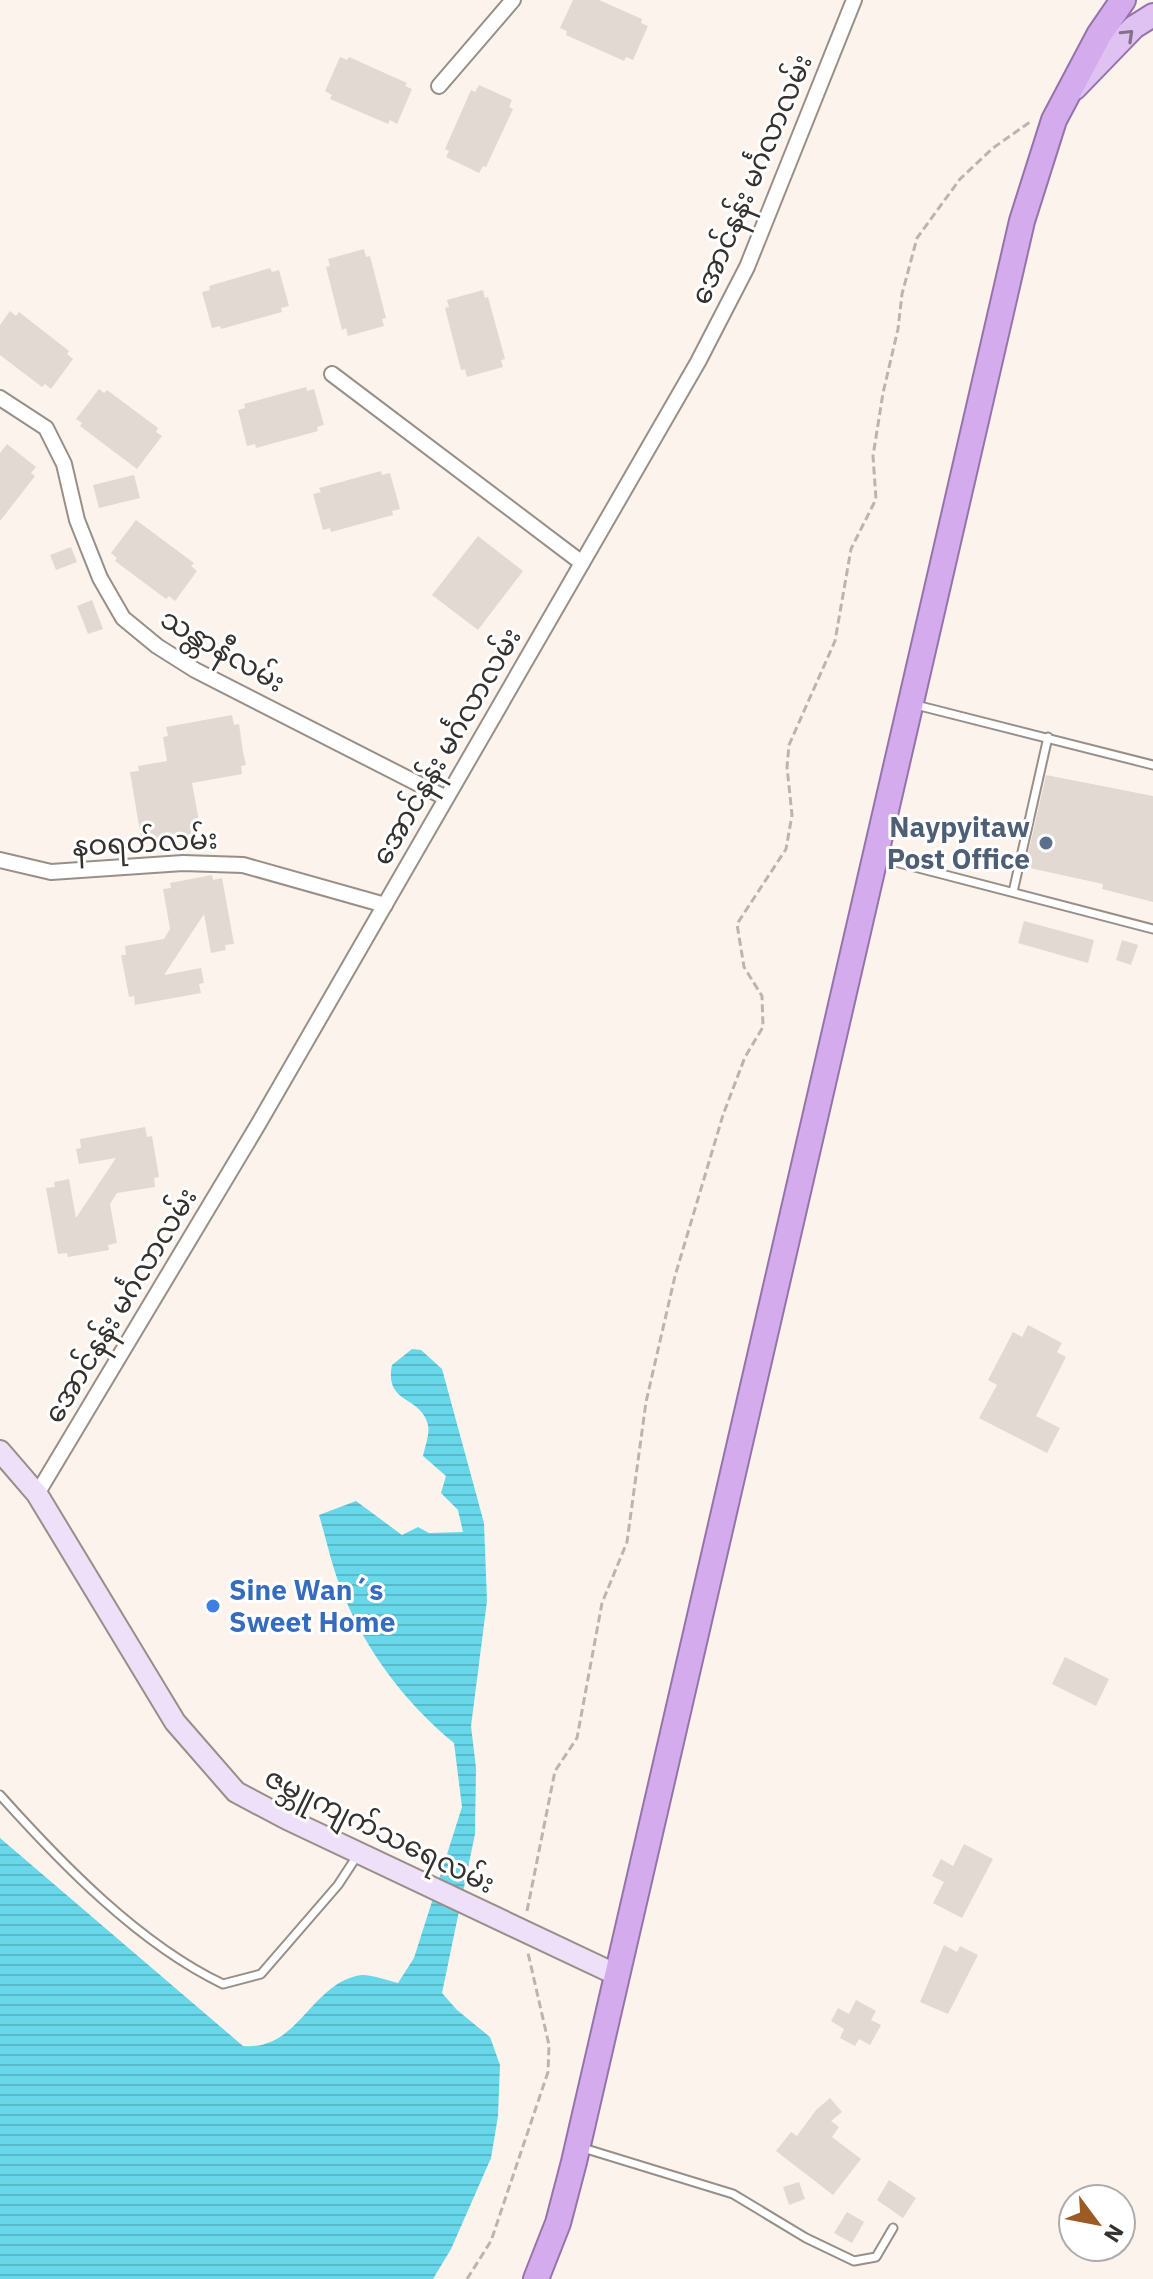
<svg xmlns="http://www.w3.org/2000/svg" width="1153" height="2279" font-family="'IBM Plex Sans','Noto Sans Myanmar',sans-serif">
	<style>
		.water { fill: url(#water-rules) }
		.building { fill: #e2d9d2 }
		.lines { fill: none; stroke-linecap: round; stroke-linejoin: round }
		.service-casing { stroke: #978f88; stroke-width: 11 }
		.minor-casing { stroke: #978f88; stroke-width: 18 }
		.secondary-casing { stroke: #978f88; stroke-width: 24 }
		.primary-casing { stroke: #9673a8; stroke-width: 26 }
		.trunk-casing { stroke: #9673a8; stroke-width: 28 }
		.path { stroke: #bcb5af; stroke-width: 3; stroke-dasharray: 8 4; stroke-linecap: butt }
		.service { stroke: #fff; stroke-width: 7 }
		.minor { stroke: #fff; stroke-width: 14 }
		.secondary { stroke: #efe0f9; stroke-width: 20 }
		.primary { stroke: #dfc1f2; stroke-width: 22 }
		.trunk { stroke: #d4acee; stroke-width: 24 }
		.oneway { stroke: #817286 }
		.service-dot { fill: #5c6f8a; stroke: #fff; stroke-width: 3 }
		.shop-dot { fill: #3f7fe0; stroke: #fff; stroke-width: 3 }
		.labels { text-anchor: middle; stroke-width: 6; stroke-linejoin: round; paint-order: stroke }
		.street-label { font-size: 28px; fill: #34312e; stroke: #fff }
		.service-label { font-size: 28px; font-weight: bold; fill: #4e5e75; stroke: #fff; text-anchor: end }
		.shop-label { font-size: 28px; font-weight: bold; fill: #366cbe; stroke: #fff; text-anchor: start }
	</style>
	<defs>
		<pattern id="water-rules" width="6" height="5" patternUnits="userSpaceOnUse" patternTransform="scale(2)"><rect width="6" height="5" fill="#67d7e9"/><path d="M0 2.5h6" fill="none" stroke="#5ab9c8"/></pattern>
	</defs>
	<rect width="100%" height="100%" fill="#fcf3ec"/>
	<!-- water -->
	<path class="water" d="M412 1349 421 1350 442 1369 484 1523 487 1601 471 1726 476 1768 475 1834 442 1993 457 2010 490 2037 500 2065 498 2116 491 2158 451 2249 433 2279H0V1838L243 2046C297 2051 310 1987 356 1976 368 1973 386 1980 398 1983L414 1958 462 1807 454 1743C404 1702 363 1647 340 1586 331 1563 326 1538 319 1515L356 1501 402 1535 418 1527 429 1533 463 1532 458 1510 441 1493 446 1476 423 1456C425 1447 430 1433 428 1425 421 1395 384 1405 392 1365Z"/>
	<!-- building -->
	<g class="building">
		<polygon points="573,0 599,0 642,19 641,23 648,26 633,60 626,57 624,61 566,35 567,31 560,28"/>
		<polygon points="340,57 347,60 349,57 407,83 405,86 412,89 397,124 390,120 388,124 330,99 332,95 325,91"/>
		<polygon points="479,85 512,100 509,107 513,109 486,167 483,166 479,173 446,157 449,151 445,149 471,90 475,92"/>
		<polygon points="364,249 366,257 370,256 386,318 382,319 384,326 348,336 346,328 342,330 326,267 330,266 328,259"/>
		<polygon points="270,268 272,272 279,270 289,306 281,308 282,312 221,329 220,326 212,328 202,292 210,290 209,286"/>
		<polygon points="483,290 485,298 488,297 505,359 501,360 503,367 467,377 465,369 461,370 445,308 449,307 447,300"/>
		<polygon points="10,311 16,316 19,312 69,351 67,354 73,359 51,389 45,384 42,387 0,355 0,325"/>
		<polygon points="306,387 307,391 314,389 324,425 317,427 318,431 256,448 255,444 247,446 238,410 245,408 244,404"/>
		<polygon points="99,389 104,393 107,390 158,428 156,432 162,436 137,469 80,426 82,423 76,419"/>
		<polygon points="7,444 36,467 31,473 35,476 0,521 0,453"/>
		<polygon points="381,471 382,475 390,473 400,509 392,511 393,515 331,532 330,528 323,530 313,494 321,492 319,488"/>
		<polygon points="134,475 140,498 99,508 93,485"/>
		<polygon points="136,520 194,563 191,566 197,571 175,601 169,596 166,599 115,561 117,558 111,553"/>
		<polygon points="478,536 523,571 478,630 432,595"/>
		<polygon points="71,547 77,562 56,570 50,555"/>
		<polygon points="92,600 103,629 88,634 77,606"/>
		<polygon points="232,715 234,725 239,724 243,752 246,765 241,766 242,774 192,783 200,827 192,829 193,834 151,841 151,837 141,838 130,772 139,771 138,766 167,761 163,737 168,736 166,727"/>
		<polygon points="1046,775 1153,796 1153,902 1102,889 1103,884 1025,867"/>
		<polygon points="212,875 213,880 222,878 234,944 225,945 226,950 211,953 204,914 164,975 201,968 204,983 199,984 201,993 135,1005 134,996 129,997 121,955 126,955 125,946 164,939 170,929 163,889 171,888 170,883"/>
		<polygon points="1024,921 1094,940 1088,963 1018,943"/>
		<polygon points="1122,940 1138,945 1131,965 1116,960"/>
		<polygon points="145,1127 147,1137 152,1136 159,1177 154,1178 155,1187 117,1193 110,1204 117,1243 108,1245 109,1250 68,1257 67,1253 58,1254 46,1188 55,1187 54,1182 69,1179 76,1218 116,1158 79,1164 76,1149 81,1148 80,1139"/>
		<polygon points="1028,1325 1062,1343 1057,1352 1066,1357 1036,1416 1060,1428 1047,1453 979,1418 997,1385 988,1380 1013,1332 1022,1337"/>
		<polygon points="1065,1657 1109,1679 1096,1706 1052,1684"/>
		<polygon points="964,1844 993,1859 962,1918 933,1903 944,1882 932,1876 941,1859 953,1866"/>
		<polygon points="944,1945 957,1952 960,1946 978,1955 948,2014 920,2002"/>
		<polygon points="856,2000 876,2011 871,2020 881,2025 870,2045 859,2039 855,2046 840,2038 844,2029 831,2021 838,2008 849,2014"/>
		<polygon points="830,2098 842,2112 831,2121 839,2127 832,2137 861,2159 833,2195 776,2151 791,2132 797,2136 816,2110"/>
		<polygon points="889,2180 916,2198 903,2218 877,2200"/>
		<polygon points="799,2182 805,2199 789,2205 783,2187"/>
		<polygon points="847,2212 864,2222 852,2243 834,2233"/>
	</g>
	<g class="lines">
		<!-- service casing -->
		<g class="service-casing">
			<g id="service">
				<polyline points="916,705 1153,765"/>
				<polyline points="880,858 1153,929"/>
				<polyline points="1013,892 1048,737"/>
				<path d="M0 1795C61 1863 139 1944 223 1984L261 1974 338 1885 357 1856"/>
				<polyline points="583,2148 733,2194 806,2238 854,2261 876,2257 893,2228"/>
			</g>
		</g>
		<!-- minor casing -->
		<g class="minor-casing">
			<g id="minor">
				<polyline points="439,86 513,0"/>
				<polyline points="332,374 582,563"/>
				<polyline points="0,398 46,428 64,464 77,520 100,578 123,618 157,646 195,670 446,798"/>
				<polyline points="0,860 51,872 183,863 243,865 385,905"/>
				<polyline points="37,1494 259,1123 698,362 747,267 854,0"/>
			</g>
		</g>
		<!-- secondary casing -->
		<g class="secondary-casing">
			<polyline id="secondary" points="0,1451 37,1494 175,1722 236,1792 287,1819 615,1974"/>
		</g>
		<!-- primary casing -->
		<g class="primary-casing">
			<polyline id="primary" points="1075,88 1134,27 1153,15"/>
		</g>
		<!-- trunk casing -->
		<g class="trunk-casing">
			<polyline id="trunk" points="536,2279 558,2223 574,2162 1022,221 1054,120 1099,35 1123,0"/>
		</g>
		<!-- path -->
		<g class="path">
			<polyline points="527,1911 555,1771 577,1738 602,1603 627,1542 646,1402 675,1276 723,1115 745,1057 763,1027 762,996 744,967 737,924 786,849 792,815 787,767 789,745 835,641 851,549 876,499 873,456 883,393 898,329 902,294 917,238 960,179 993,148 1030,122"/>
			<polyline points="467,2279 491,2241 548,2072 549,2045 528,1953"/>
		</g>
		<!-- service -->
		<use href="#service" class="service"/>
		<!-- minor -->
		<use href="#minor" class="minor"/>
		<!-- secondary -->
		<use href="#secondary" class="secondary"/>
		<!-- primary -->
		<use href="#primary" class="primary"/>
		<!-- trunk -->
		<use href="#trunk" class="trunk"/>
	</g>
	<!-- one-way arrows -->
	<defs><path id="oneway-chevron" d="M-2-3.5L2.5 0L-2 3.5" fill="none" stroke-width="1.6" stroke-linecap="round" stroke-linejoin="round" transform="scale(2)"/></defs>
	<use class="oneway" href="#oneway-chevron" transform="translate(1128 35) rotate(-44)"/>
	<!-- markers -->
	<circle class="service-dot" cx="1046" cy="843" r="8"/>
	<circle class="shop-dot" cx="213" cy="1606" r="8"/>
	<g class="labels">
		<!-- street labels -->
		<g class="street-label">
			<text transform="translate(751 179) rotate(-67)" y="10">အောင်နန်း မင်္ဂလာလမ်း</text>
			<text transform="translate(223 650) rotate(30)" y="10">သန္တာနီလမ်း</text>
			<text transform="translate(446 746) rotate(-60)" y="10">အောင်နန်း မင်္ဂလာလမ်း</text>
			<text transform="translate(145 842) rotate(-3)" y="10">နဝရတ်လမ်း</text>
			<text transform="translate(120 1305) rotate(-59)" y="10">အောင်နန်း မင်္ဂလာလမ်း</text>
			<text transform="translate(380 1830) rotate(26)" y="10">ဇမ္ဘူကျက်သရေလမ်း</text>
		</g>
		<!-- service labels -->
		<g class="service-label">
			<text x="1030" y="837">Naypyitaw<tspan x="1030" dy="32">Post Office</tspan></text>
		</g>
		<!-- shop labels -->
		<g class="shop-label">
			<text x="229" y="1600">Sine Wan´s<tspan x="229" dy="32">Sweet Home</tspan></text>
		</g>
	</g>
	<!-- north arrow -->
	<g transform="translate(1097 2223) rotate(122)"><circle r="38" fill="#ffffff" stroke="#aeadab" stroke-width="2"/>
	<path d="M0-6L14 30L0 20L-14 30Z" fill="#9b5b25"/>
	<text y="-12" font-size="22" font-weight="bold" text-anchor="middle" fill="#34312e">N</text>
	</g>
</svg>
